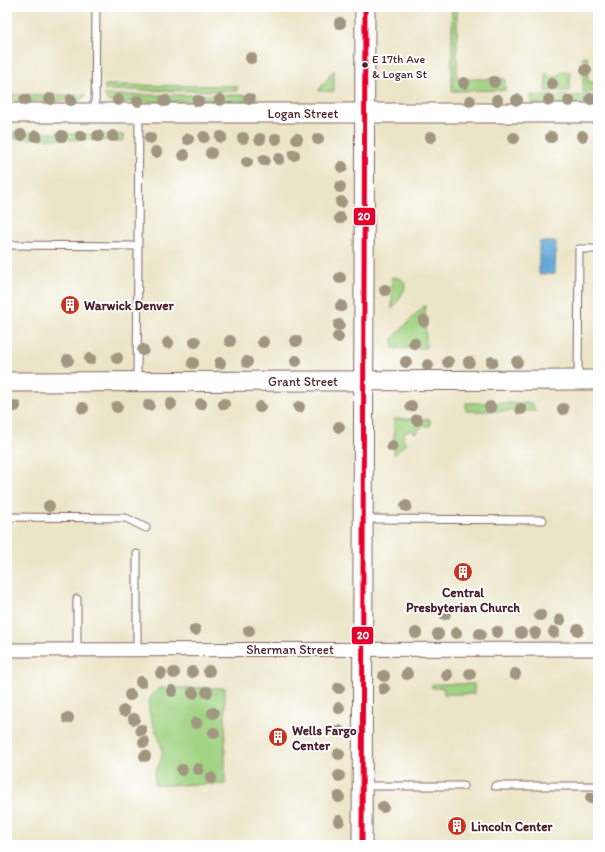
<svg xmlns="http://www.w3.org/2000/svg" width="605" height="852" font-family="Itim,sans-serif">
	<style>
		.green { fill: #a1d383; stroke: #767957 }
		.water { fill: #63a8d9; stroke: #566482 }
		.lines { fill: none; stroke-linecap: round; stroke-linejoin: round }
		.lane-casing { stroke: #826462; stroke-width: 9 }
		.street-casing { stroke: #826462; stroke-width: 15 }
		.secondary-casing { stroke: #826462; stroke-width: 21 }
		.lane { stroke: #fff; stroke-width: 7 }
		.street { stroke: #fff; stroke-width: 13 }
		.secondary { stroke: #fff; stroke-width: 19 }
		.bus-1-casing { stroke: #fff; stroke-width: 8 }
		.bus-1 { stroke: #e4002b; stroke-width: 5 }
		.tree { fill: #a19680 }
		.bus-dot { fill: #4a1f2b; stroke: #fff; stroke-width: 1.5 }
		.labels { text-anchor: middle; stroke-width: 4; stroke-linejoin: round; paint-order: stroke }
		.bus-label { font-size: 12px; fill: #4a1f2b; stroke: #fff; text-anchor: start }
		.street-label { font-size: 13px; fill: #4a1f2b; stroke: #fff }
		.poi-label { font-size: 13px; font-weight: bold; fill: #4a1f2b; stroke: #fff; text-anchor: start }
		.line-badge { stroke: #fff; stroke-width: 1.5 }
		.badge-label { font-size: 11px; text-anchor: middle; font-weight: bold; fill: #fff }
	</style>
	<rect width="100%" height="100%" fill="#fff"/>
	<filter id="ink" filterUnits="userSpaceOnUse"><feTurbulence type="fractalNoise" baseFrequency=".025" numOctaves="2"/><feDisplacementMap in="SourceGraphic" scale="8" xChannelSelector="R" yChannelSelector="G"/><feConvolveMatrix kernelMatrix="1 2 1 2 8 2 1 2 1" color-interpolation-filters="sRGB"/></filter>
	<filter id="wash" filterUnits="userSpaceOnUse"><feTurbulence type="fractalNoise" baseFrequency=".012" numOctaves="4" result="noise"/><feDisplacementMap in="SourceGraphic" scale="16" xChannelSelector="R" yChannelSelector="G"/><feGaussianBlur stdDeviation="0.9" result="paint"/><feColorMatrix in="noise" values="0 0 0 0 0 0 0 0 0 0 0 0 0 0 0 0 0 1.4 0 .05"/><feComposite in="paint" operator="in"/></filter>
	<g filter="url(#wash)">
		<rect width="100%" height="100%" fill="#ebe5c7"/>
		<!-- green -->
		<g class="green">
			<polygon points="452,7 457,7 457,79 505,79 505,90 452,91"/>
			<polygon points="583,56 587,56 588,82 598,82 598,92 583,92"/>
			<polygon points="334,70 334,91 318,91"/>
			<polygon points="561,72 570,72 570,91 546,91 546,73 549,77 556,77"/>
			<polygon points="105,85 237,86 237,91 105,90"/>
			<polygon points="7,95 86,95 80,101 7,101"/>
			<polygon points="104,95 256,95 256,101 109,102"/>
			<polygon points="531,95 598,96 598,104 531,104"/>
			<polygon points="7,132 123,135 123,141 7,138"/>
			<path d="M392 277C417 278 399 299 392 309Z"/>
			<polygon points="425,305 426,348 393,348 393,338"/>
			<polygon points="466,403 531,403 536,411 466,411"/>
			<path d="M394 419H430V426H423L416 433 411 430 405 432C403 435 402 439 406 443L394 455Z"/>
			<polygon points="432,684 474,684 474,694 444,694 444,688 432,688"/>
			<path d="M160 688H225V784L155 785C155 781 154 776 155 772 158 765 162 761 162 752 161 729 134 705 160 688Z"/>
		</g>
		<!-- water -->
		<polygon class="water" points="539,242 556,242 555,274 539,274"/>
	</g>
	<g filter="url(#ink)">
		<g class="lines">
			<!-- lane casing -->
			<g class="lane-casing">
				<g id="lane">
					<polyline points="95,113 96,7"/>
					<polyline points="7,245 137,246"/>
					<polyline points="578,380 579,249 598,249"/>
					<polyline points="137,381 139,113"/>
					<polyline points="7,517 126,518 146,528"/>
					<polyline points="365,519 543,520"/>
					<polyline points="77,650 77,599"/>
					<polyline points="137,650 137,554"/>
					<polyline points="363,786 463,786"/>
					<polyline points="495,786 598,786"/>
				</g>
			</g>
			<!-- street casing -->
			<g class="street-casing">
				<polyline id="street" points="7,650 598,649"/>
			</g>
			<!-- secondary casing -->
			<g class="secondary-casing">
				<g id="secondary">
					<polyline points="7,113 598,113"/>
					<polyline points="7,382 598,380"/>
					<polyline points="362,845 365,7"/>
				</g>
			</g>
			<!-- lane -->
			<use href="#lane" class="lane"/>
			<!-- street -->
			<use href="#street" class="street"/>
			<!-- secondary -->
			<use href="#secondary" class="secondary"/>
			<!-- bus-1 casing -->
			<g class="bus-1-casing">
				<polyline id="bus-1" points="362,845 365,7"/>
			</g>
			<!-- bus-1 -->
			<use href="#bus-1" class="bus-1"/>
		</g>
		<!-- trees -->
		<g class="tree">
			<circle cx="340" cy="23" r="6"/>
			<circle cx="251" cy="58" r="6"/>
			<circle cx="586" cy="70" r="6"/>
			<circle cx="494" cy="82" r="6"/>
			<circle cx="464" cy="83" r="6"/>
			<circle cx="552" cy="84" r="6"/>
			<circle cx="50" cy="99" r="6"/>
			<circle cx="249" cy="99" r="6"/>
			<circle cx="591" cy="99" r="6"/>
			<circle cx="25" cy="100" r="6"/>
			<circle cx="71" cy="100" r="6"/>
			<circle cx="118" cy="100" r="6"/>
			<circle cx="220" cy="100" r="6"/>
			<circle cx="497" cy="100" r="6"/>
			<circle cx="517" cy="100" r="6"/>
			<circle cx="549" cy="100" r="6"/>
			<circle cx="138" cy="101" r="6"/>
			<circle cx="165" cy="101" r="6"/>
			<circle cx="198" cy="101" r="6"/>
			<circle cx="470" cy="101" r="6"/>
			<circle cx="569" cy="101" r="6"/>
			<circle cx="21" cy="135" r="6"/>
			<circle cx="36" cy="136" r="6"/>
			<circle cx="62" cy="136" r="6"/>
			<circle cx="81" cy="136" r="6"/>
			<circle cx="98" cy="136" r="6"/>
			<circle cx="113" cy="136" r="6"/>
			<circle cx="582" cy="136" r="6"/>
			<circle cx="204" cy="137" r="6"/>
			<circle cx="221" cy="137" r="6"/>
			<circle cx="431" cy="137" r="6"/>
			<circle cx="551" cy="137" r="6"/>
			<circle cx="150" cy="138" r="6"/>
			<circle cx="243" cy="138" r="6"/>
			<circle cx="514" cy="138" r="6"/>
			<circle cx="188" cy="139" r="6"/>
			<circle cx="260" cy="139" r="6"/>
			<circle cx="276" cy="139" r="6"/>
			<circle cx="297" cy="139" r="6"/>
			<circle cx="318" cy="139" r="6"/>
			<circle cx="156" cy="152" r="6"/>
			<circle cx="211" cy="153" r="6"/>
			<circle cx="184" cy="155" r="6"/>
			<circle cx="294" cy="155" r="6"/>
			<circle cx="279" cy="159" r="6"/>
			<circle cx="264" cy="160" r="6"/>
			<circle cx="247" cy="162" r="6"/>
			<circle cx="342" cy="167" r="6"/>
			<circle cx="340" cy="187" r="6"/>
			<circle cx="341" cy="202" r="6"/>
			<circle cx="340" cy="218" r="6"/>
			<circle cx="340" cy="278" r="6"/>
			<circle cx="385" cy="290" r="6"/>
			<circle cx="341" cy="306" r="6"/>
			<circle cx="424" cy="321" r="6"/>
			<circle cx="339" cy="325" r="6"/>
			<circle cx="338" cy="337" r="6"/>
			<circle cx="230" cy="341" r="6"/>
			<circle cx="296" cy="341" r="6"/>
			<circle cx="195" cy="342" r="6"/>
			<circle cx="263" cy="342" r="6"/>
			<circle cx="168" cy="343" r="6"/>
			<circle cx="414" cy="343" r="6"/>
			<circle cx="143" cy="350" r="6"/>
			<circle cx="117" cy="358" r="6"/>
			<circle cx="90" cy="359" r="6"/>
			<circle cx="68" cy="360" r="6"/>
			<circle cx="296" cy="361" r="6"/>
			<circle cx="247" cy="362" r="6"/>
			<circle cx="406" cy="362" r="6"/>
			<circle cx="448" cy="362" r="6"/>
			<circle cx="469" cy="362" r="6"/>
			<circle cx="492" cy="362" r="6"/>
			<circle cx="517" cy="362" r="6"/>
			<circle cx="193" cy="363" r="6"/>
			<circle cx="220" cy="363" r="6"/>
			<circle cx="428" cy="365" r="6"/>
			<circle cx="171" cy="404" r="6"/>
			<circle cx="201" cy="404" r="6"/>
			<circle cx="224" cy="404" r="6"/>
			<circle cx="149" cy="405" r="6"/>
			<circle cx="15" cy="406" r="6"/>
			<circle cx="411" cy="406" r="6"/>
			<circle cx="117" cy="407" r="6"/>
			<circle cx="260" cy="407" r="6"/>
			<circle cx="299" cy="407" r="6"/>
			<circle cx="490" cy="407" r="6"/>
			<circle cx="83" cy="408" r="6"/>
			<circle cx="521" cy="409" r="6"/>
			<circle cx="563" cy="409" r="6"/>
			<circle cx="417" cy="420" r="6"/>
			<circle cx="339" cy="427" r="6"/>
			<circle cx="392" cy="446" r="6"/>
			<circle cx="49" cy="506" r="6"/>
			<circle cx="406" cy="506" r="6"/>
			<circle cx="445" cy="614" r="6"/>
			<circle cx="540" cy="615" r="6"/>
			<circle cx="560" cy="620" r="6"/>
			<circle cx="195" cy="630" r="6"/>
			<circle cx="578" cy="630" r="6"/>
			<circle cx="249" cy="631" r="6"/>
			<circle cx="497" cy="632" r="6"/>
			<circle cx="554" cy="632" r="6"/>
			<circle cx="416" cy="633" r="6"/>
			<circle cx="456" cy="633" r="6"/>
			<circle cx="521" cy="633" r="6"/>
			<circle cx="535" cy="633" r="6"/>
			<circle cx="438" cy="634" r="6"/>
			<circle cx="480" cy="634" r="6"/>
			<circle cx="209" cy="671" r="6"/>
			<circle cx="192" cy="672" r="6"/>
			<circle cx="161" cy="673" r="6"/>
			<circle cx="174" cy="673" r="6"/>
			<circle cx="407" cy="674" r="6"/>
			<circle cx="470" cy="674" r="6"/>
			<circle cx="515" cy="674" r="6"/>
			<circle cx="447" cy="675" r="6"/>
			<circle cx="384" cy="676" r="6"/>
			<circle cx="141" cy="682" r="6"/>
			<circle cx="339" cy="688" r="6"/>
			<circle cx="384" cy="689" r="6"/>
			<circle cx="172" cy="691" r="6"/>
			<circle cx="207" cy="692" r="6"/>
			<circle cx="193" cy="693" r="6"/>
			<circle cx="130" cy="695" r="6"/>
			<circle cx="339" cy="708" r="6"/>
			<circle cx="124" cy="711" r="6"/>
			<circle cx="213" cy="713" r="6"/>
			<circle cx="68" cy="718" r="6"/>
			<circle cx="134" cy="719" r="6"/>
			<circle cx="196" cy="723" r="6"/>
			<circle cx="141" cy="730" r="6"/>
			<circle cx="339" cy="731" r="6"/>
			<circle cx="214" cy="733" r="6"/>
			<circle cx="144" cy="742" r="6"/>
			<circle cx="339" cy="754" r="6"/>
			<circle cx="145" cy="756" r="6"/>
			<circle cx="198" cy="769" r="6"/>
			<circle cx="182" cy="770" r="6"/>
			<circle cx="339" cy="776" r="6"/>
			<circle cx="211" cy="778" r="6"/>
			<circle cx="339" cy="797" r="6"/>
			<circle cx="591" cy="798" r="6"/>
			<circle cx="383" cy="807" r="6"/>
			<circle cx="339" cy="821" r="6"/>
		</g>
	</g>
	<!-- icons -->
	<defs>
		<g id="building-disc" transform="scale(1)"><circle r="9.5" fill="#c8321e" stroke="#fff"/><path d="M-4-6H4V6H1V3H-1V6H-4ZM-2.5-4.3h1.7v1.8h-1.7ZM.8-4.3h1.7v1.8H.8ZM-2.5-1h1.7V.8h-1.7ZM.8-1h1.7V.8H.8Z" fill="#fff"/></g>
	</defs>
	<g fill-rule="evenodd">
		<use href="#building-disc" x="70" y="305"/>
		<use href="#building-disc" x="463" y="572"/>
		<use href="#building-disc" x="278" y="737"/>
		<use href="#building-disc" x="457" y="826"/>
	</g>
	<!-- markers -->
	<circle class="bus-dot" cx="365" cy="65" r="3.5"/>
	<g class="labels">
		<!-- bus labels -->
		<g class="bus-label">
			<text x="372" y="63">E 17th Ave<tspan x="372" dy="15">&amp; Logan St</tspan></text>
		</g>
		<!-- street labels -->
		<g class="street-label">
			<text x="303" y="118">Logan Street</text>
			<text x="303" y="386">Grant Street</text>
			<text x="290" y="654">Sherman Street</text>
		</g>
		<!-- poi labels -->
		<g class="poi-label">
			<text x="84" y="310">Warwick Denver</text>
			<text x="463" y="597" text-anchor="middle">Central<tspan x="463" dy="15">Presbyterian Church</tspan></text>
			<text x="292" y="735">Wells Fargo<tspan x="292" dy="15">Center</tspan></text>
			<text x="471" y="831">Lincoln Center</text>
		</g>
	</g>
	<g class="line-badge">
		<rect x="353" y="207" width="23" height="19" rx="4" fill="#e4002b"/>
		<rect x="351" y="626" width="23" height="19" rx="4" fill="#e4002b"/>
	</g>
	<g class="badge-label">
		<text x="364" y="220">20</text>
		<text x="363" y="639">20</text>
	</g>
	<!-- margin -->
	<rect width="605" height="852" fill="none" stroke="#fff" stroke-width="24"/>
</svg>
